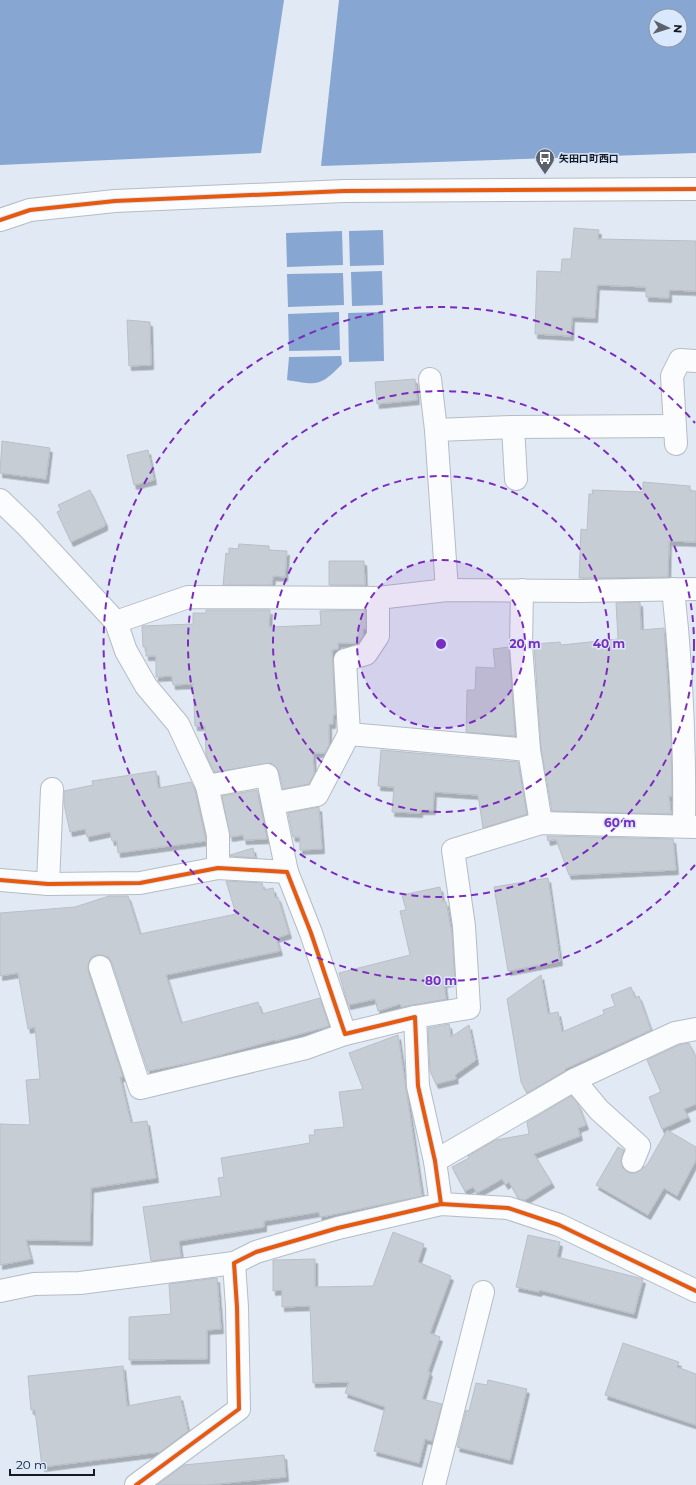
<svg xmlns="http://www.w3.org/2000/svg" width="696" height="1485" font-family="Montserrat,'Noto Sans JP',sans-serif">
	<style>
		.water { fill: #87a6d2; fill-rule: evenodd }
		.building { fill: #c7cdd5; stroke: #b9bfc7; filter: url(#shadow) }
		.lines { fill: none; stroke-linecap: round; stroke-linejoin: round }
		.minor-casing { stroke: #b6bcc4; stroke-width: 24 }
		.tertiary-casing { stroke: #b6bcc4; stroke-width: 24 }
		.minor { stroke: #fafcfd; stroke-width: 22 }
		.tertiary { stroke: #fafcfd; stroke-width: 22 }
		.cycleway-casing { stroke: #d9e8fc; stroke-width: 6 }
		.cycleway { stroke: #e8590c; stroke-width: 4 }
		.ring { fill: none; stroke: #7b2cbf; stroke-width: 2; stroke-dasharray: 7 5 }
		.labels { text-anchor: middle; stroke-width: 3; stroke-linejoin: round; paint-order: stroke }
		.poi-label { font-size: 10px; font-weight: bold; fill: #151a21; stroke: #d9e8fc; text-anchor: start }
		.centre { fill: #7b2cbf; stroke: #d9e8fc; stroke-width: 2 }
		.ring-label { font-size: 12px; text-anchor: middle; font-weight: bold; fill: #7b2cbf; stroke: #d9e8fc; stroke-width: 3; stroke-linejoin: round; paint-order: stroke }
	</style>
	<defs>
		<filter id="shadow"><feDropShadow dx="2.5" dy="4.5" stdDeviation="0" flood-color="#0004"/></filter>
	</defs>
	<rect width="100%" height="100%" fill="#e1e9f4"/>
	<!-- water -->
	<g class="water">
		<polygon points="0,0 284,0 261,153 0,165"/>
		<path d="M339 0H696V153L321 166ZM656 16H680V40H656Z"/>
		<polygon points="383,230 384,265 350,266 349,231"/>
		<polygon points="342,231 343,265 287,267 286,233"/>
		<polygon points="382,271 383,305 352,306 351,272"/>
		<polygon points="343,273 344,305 288,307 287,274"/>
		<polygon points="339,312 340,350 289,351 288,314"/>
		<polygon points="383,312 384,361 349,362 348,313"/>
		<path d="M341 356 342 364C320 387 317 385 287 380L289 357Z"/>
	</g>
	<!-- building -->
	<g class="building">
		<polygon points="574,228 599,230 598,239 696,241 696,291 669,290 669,298 646,297 646,287 597,285 595,318 572,317 571,336 535,334 537,271 561,272 562,259 571,259"/>
		<polygon points="127,320 150,322 151,365 129,366"/>
		<polygon points="415,379 417,400 377,404 375,382"/>
		<polygon points="2,441 50,448 46,479 0,473"/>
		<polygon points="148,450 154,480 134,485 127,455"/>
		<polygon points="643,482 690,486 690,491 696,491 696,542 669,541 668,577 579,578 581,529 587,530 589,494 593,494 592,490 643,492"/>
		<polygon points="90,490 105,522 105,526 71,542 57,512 61,510 58,505"/>
		<polygon points="239,544 269,546 269,550 287,551 285,577 273,576 272,585 223,585 226,553 229,554 229,548 238,549"/>
		<polygon points="329,561 364,561 365,585 329,585"/>
		<polygon points="640,602 641,630 664,628 671,737 672,796 669,796 671,814 552,811 541,748 534,644 560,642 561,645 618,639 616,603"/>
		<polygon points="206,610 270,610 269,627 321,625 320,611 366,610 366,629 363,629 363,636 358,643 338,643 338,649 332,650 335,715 333,715 333,724 329,724 329,745 325,753 313,753 314,774 309,784 283,789 279,772 276,767 271,763 214,772 206,755 205,726 195,726 193,684 173,685 172,676 156,677 156,656 146,656 146,647 143,647 142,626 193,624 193,613 206,613"/>
		<polygon points="509,647 515,736 466,732 467,690 475,690 476,667 495,668 493,649"/>
		<polygon points="381,750 518,762 527,814 483,828 478,795 434,792 433,810 420,810 420,813 392,812 394,787 378,786"/>
		<polygon points="156,771 158,788 191,782 195,790 206,841 118,853 117,841 112,841 110,832 87,837 85,829 70,832 64,804 64,791 93,785 92,781"/>
		<polygon points="257,790 267,839 244,840 243,835 230,837 222,796"/>
		<polygon points="319,807 322,849 300,850 300,837 293,837 288,813"/>
		<polygon points="547,836 673,839 676,870 569,875 556,839 548,841"/>
		<polygon points="253,848 255,858 230,856 230,855"/>
		<polygon points="548,878 560,961 508,971 494,887"/>
		<polygon points="226,881 262,883 264,890 273,888 275,898 278,897 289,934 276,938 280,951 166,975 181,1023 258,1002 262,1014 320,998 329,1026 275,1041 275,1040 198,1061 148,1071 112,963 108,957 102,955 96,955 91,958 88,964 88,971 123,1077 120,1077 131,1123 147,1121 156,1178 91,1188 90,1241 26,1240 31,1259 0,1265 0,1124 30,1125 26,1080 40,1079 35,1027 28,1029 18,973 0,976 0,913 75,907 109,896 128,896 140,934 236,914"/>
		<polygon points="440,887 443,902 446,902 452,934 455,981 444,983 446,999 401,1007 400,1004 378,1011 375,999 348,1005 339,973 410,955 400,911 406,910 402,895"/>
		<polygon points="541,975 548,1014 558,1012 562,1032 604,1014 603,1010 615,1006 611,995 631,987 635,998 639,996 651,1030 565,1069 566,1070 527,1093 521,1082 507,999"/>
		<polygon points="449,1024 451,1037 469,1025 476,1060 455,1075 456,1079 436,1084 430,1071 428,1028"/>
		<polygon points="398,1035 422,1196 331,1215 320,1217 319,1212 264,1221 264,1227 179,1241 181,1257 151,1261 143,1207 221,1196 218,1178 224,1177 221,1158 310,1143 309,1135 315,1135 314,1130 344,1127 339,1092 363,1089 349,1053"/>
		<polygon points="689,1043 696,1058 696,1104 684,1109 688,1117 662,1129 649,1097 661,1092 647,1060 679,1045"/>
		<polygon points="571,1096 578,1104 586,1125 578,1128 580,1136 534,1154 552,1183 525,1200 519,1199 509,1182 506,1185 502,1179 477,1193 473,1187 465,1191 452,1167 469,1158 468,1156 496,1140 529,1134 527,1122"/>
		<polygon points="667,1130 696,1147 696,1160 677,1196 664,1188 648,1215 596,1185 618,1147 624,1150 621,1162 623,1168 629,1173 635,1173 647,1165"/>
		<polygon points="393,1232 424,1244 418,1262 451,1276 430,1333 440,1337 428,1371 430,1372 422,1399 442,1404 432,1441 425,1439 419,1463 374,1451 385,1407 345,1393 349,1382 313,1383 310,1306 282,1307 282,1290 273,1291 273,1260 275,1260 315,1259 315,1287 373,1286"/>
		<polygon points="528,1235 560,1242 557,1257 643,1279 634,1314 540,1290 539,1292 516,1287"/>
		<polygon points="217,1278 221,1329 207,1330 207,1359 129,1360 129,1317 171,1314 169,1284"/>
		<polygon points="623,1343 679,1362 677,1367 696,1374 696,1425 605,1395"/>
		<polygon points="123,1366 127,1406 180,1396 188,1431 160,1452 42,1467 35,1410 31,1410 28,1376"/>
		<polygon points="488,1380 527,1389 510,1460 457,1447 466,1410 469,1411 476,1383 487,1385"/>
		<polygon points="284,1455 286,1477 207,1485 157,1485 184,1465"/>
	</g>
	<g class="lines">
		<!-- minor casing -->
		<g class="minor-casing">
			<g id="minor">
				<polyline points="430,379 436,430 447,590"/>
				<polyline points="513,427 516,479"/>
				<polyline points="436,430 513,427 674,426"/>
				<polyline points="676,444 672,376 680,360 696,361"/>
				<polyline points="0,500 27,526 116,622 126,651 146,686 178,724 207,786 218,835 218,868"/>
				<path d="M673 589C682 668 685 746 684 825"/>
				<polyline points="522,590 521,646 529,750 541,823"/>
				<polyline points="116,622 188,597 378,598 447,590 582,591 696,589"/>
				<polyline points="349,734 529,750"/>
				<polyline points="207,786 267,775 287,872"/>
				<polyline points="274,803 317,795 349,734 345,660 366,654 378,636 378,598"/>
				<polyline points="0,880 48,884 140,883 218,868 287,872 311,933 345,1034 415,1017 418,1086 435,1161 441,1204"/>
				<polyline points="48,884 52,789"/>
				<polyline points="100,967 140,1088 306,1048 345,1034"/>
				<polyline points="415,1017 469,1008 464,926 453,850 541,823 696,827"/>
				<polyline points="574,1080 599,1110 639,1146 633,1161"/>
				<polyline points="435,1161 574,1080 675,1033 696,1029"/>
				<polyline points="0,1291 34,1284 80,1283 234,1263"/>
				<polyline points="136,1485 239,1409 237,1307 234,1263 256,1252 338,1228 441,1204 508,1208 559,1225 696,1291"/>
				<polyline points="434,1485 483,1292"/>
			</g>
		</g>
		<!-- tertiary casing -->
		<g class="tertiary-casing">
			<polyline id="tertiary" points="0,220 30,210 115,201 344,191 696,189"/>
		</g>
		<!-- minor -->
		<use href="#minor" class="minor"/>
		<!-- tertiary -->
		<use href="#tertiary" class="tertiary"/>
		<!-- cycleway casing -->
		<g class="cycleway-casing">
			<g id="cycleway">
				<polyline points="0,220 30,210 115,201 344,191 696,189"/>
				<polyline points="0,880 48,884 140,883 218,868 287,872 311,933 345,1034 415,1017 418,1086 435,1161 441,1204"/>
				<polyline points="136,1485 239,1409 237,1307 234,1263 256,1252 338,1228 441,1204 508,1208 559,1225 696,1291"/>
			</g>
		</g>
		<!-- cycleway -->
		<use href="#cycleway" class="cycleway"/>
	</g>
	<!-- distance rings -->
	<circle cx="441" cy="644" r="84" fill="#7b2cbf" fill-opacity=".12"/>
	<g class="ring">
		<circle cx="441" cy="644" r="84"/>
		<circle cx="441" cy="644" r="168"/>
		<circle cx="441" cy="644" r="253"/>
		<path d="M695 865A337 337 0 1 1 695 423"/>
	</g>
	<!-- icons -->
	<defs>
		<g id="bus-pin" transform="scale(1)"><path d="M0 17L-7.5 6A9.5 9.5 0 1 1 7.5 6Z" fill="#5c626b" stroke="#d9e8fc"/><path d="M-5-6H5V4H4V6H2V4H-2V6H-4V4H-5ZM-3.5-4V0h7V-4ZM-3.5 1.2v1.5H-2V1.2ZM2 1.2v1.5H3.5V1.2Z" fill="#fff"/></g>
	</defs>
	<g fill-rule="evenodd">
		<use href="#bus-pin" x="545" y="158"/>
	</g>
	<g class="labels">
		<!-- poi labels -->
		<g class="poi-label">
			<text x="559" y="162">矢田口町西口</text>
		</g>
	</g>
	<circle cx="441" cy="644" r="6" class="centre"/>
	<g class="ring-label">
		<text x="525" y="648">20 m</text>
		<text x="609" y="648">40 m</text>
		<text x="620" y="827">60 m</text>
		<text x="441" y="985">80 m</text>
	</g>
	<!-- north arrow -->
	<g transform="translate(668 28) rotate(94)"><circle r="19" fill="#d9e8fc" stroke="#8b96a4"/>
	<path d="M0-3L7 15L0 10L-7 15Z" fill="#5c626b"/>
	<text y="-6" font-size="11" font-weight="bold" text-anchor="middle" fill="#151a21">N</text>
	</g>
	<!-- scale -->
	<path d="M10 1469v6h84v-6" fill="none" stroke="#151a21" stroke-width="2"/>
	<text x="16" y="1469" font-size="12" fill="#151a21" stroke="#d9e8fc" stroke-width="3" paint-order="stroke">20 m</text>
</svg>
